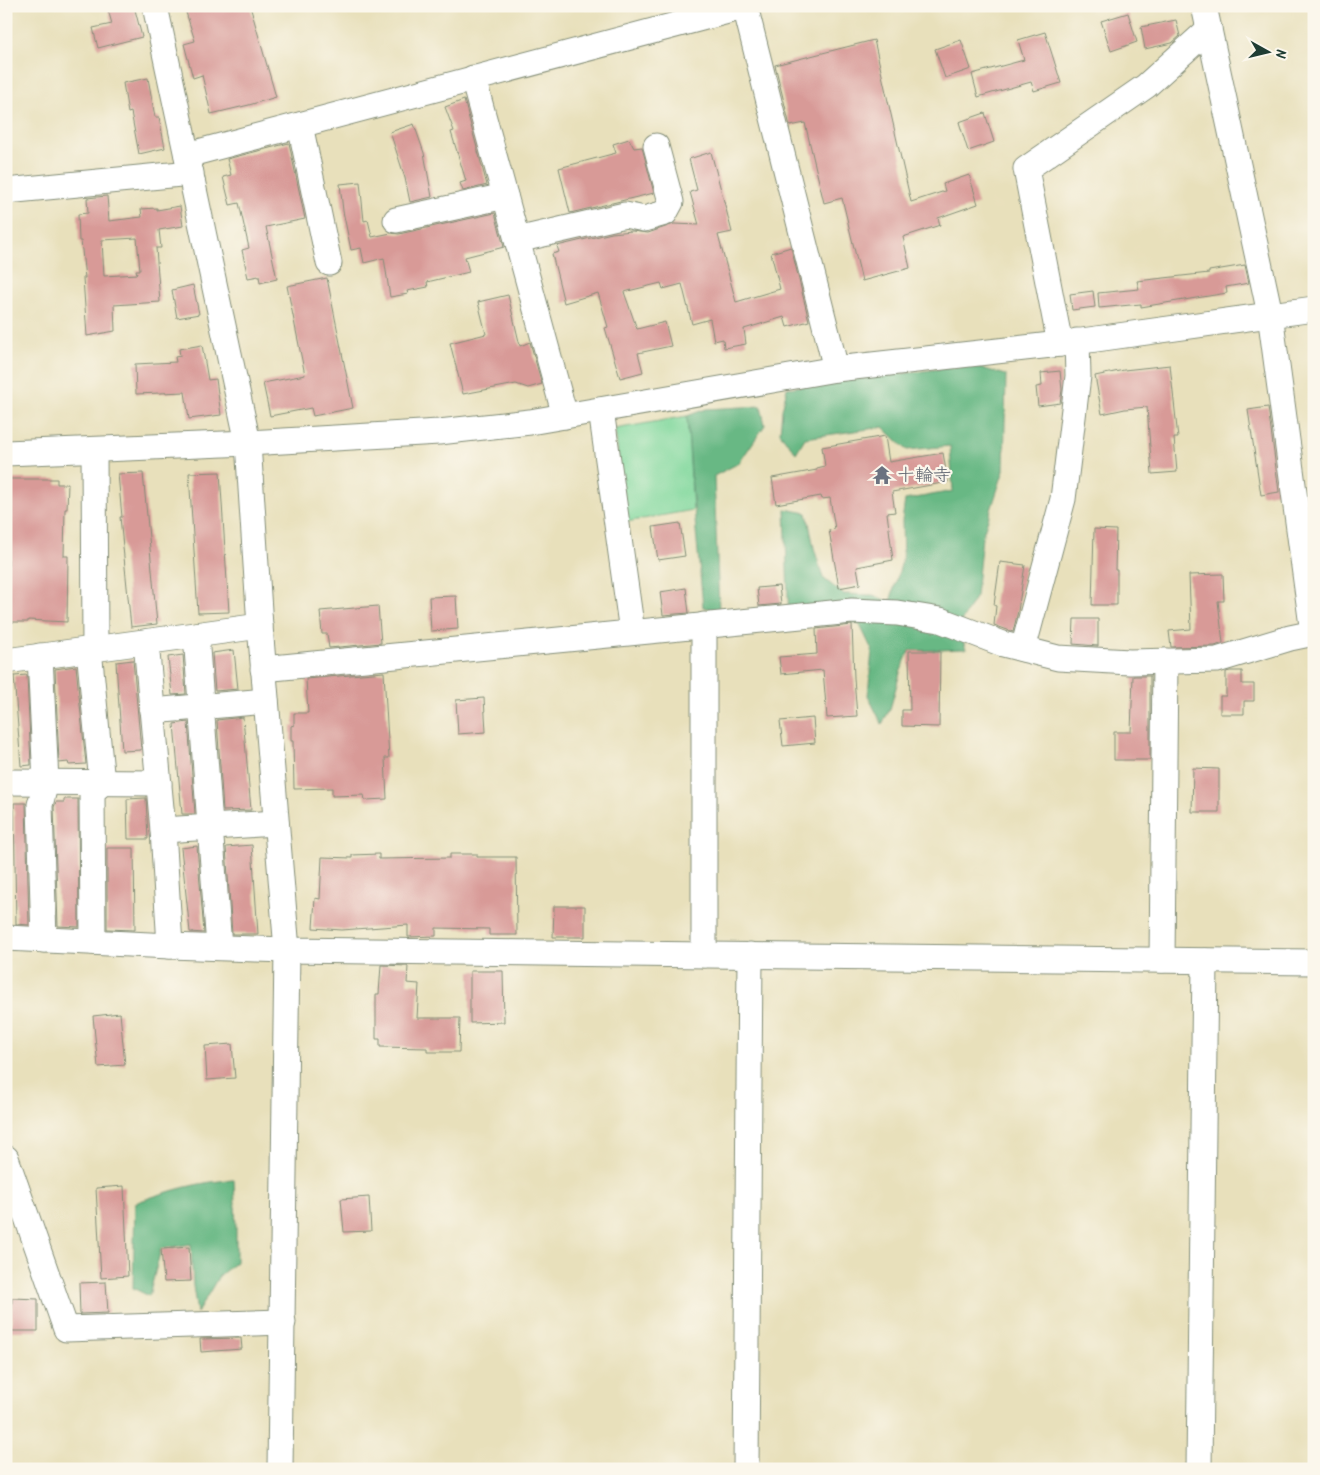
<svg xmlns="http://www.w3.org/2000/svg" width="1320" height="1475" font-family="Kalam,'Klee One',sans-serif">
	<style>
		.green { fill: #81d89d; stroke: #508a68 }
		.forest { fill: #68b884; stroke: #447a5c }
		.building { fill: #d89a97; fill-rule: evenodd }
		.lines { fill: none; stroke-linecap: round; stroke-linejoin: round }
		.minor-casing { stroke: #848e78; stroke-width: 27 }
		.minor { stroke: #fff; stroke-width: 25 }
		.labels { text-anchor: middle; stroke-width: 4.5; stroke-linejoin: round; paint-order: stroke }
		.worship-label { font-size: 18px; fill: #5b616d; stroke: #fbf7ec; text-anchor: start }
	</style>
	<rect width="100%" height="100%" fill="#fbf7ec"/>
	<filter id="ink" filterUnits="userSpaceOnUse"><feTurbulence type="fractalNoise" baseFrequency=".02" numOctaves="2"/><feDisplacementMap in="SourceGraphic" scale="10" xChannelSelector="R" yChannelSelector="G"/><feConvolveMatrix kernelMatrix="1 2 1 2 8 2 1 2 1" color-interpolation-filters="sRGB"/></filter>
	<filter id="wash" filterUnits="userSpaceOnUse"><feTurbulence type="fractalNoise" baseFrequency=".0096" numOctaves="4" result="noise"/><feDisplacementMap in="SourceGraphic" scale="20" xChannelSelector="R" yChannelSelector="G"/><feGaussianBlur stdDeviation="1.12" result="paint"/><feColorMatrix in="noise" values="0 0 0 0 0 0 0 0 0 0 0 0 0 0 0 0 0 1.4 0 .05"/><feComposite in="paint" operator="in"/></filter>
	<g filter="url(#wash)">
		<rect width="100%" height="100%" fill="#e8e0bb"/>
		<!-- green -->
		<polygon class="green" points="687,416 693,510 626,522 615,429"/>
		<!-- forest -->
		<g class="forest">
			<polygon points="971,365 1006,375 1004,470 982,537 976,596 958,627 966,649 909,651 900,673 890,709 882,724 868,696 872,650 860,625 830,613 789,626 785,509 807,513 814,548 823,578 843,594 873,595 890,602 903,558 902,521 905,500 953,491 950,446 907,450 883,427 805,438 796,453 780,433 782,410 787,388"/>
			<polygon points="761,406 765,425 739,463 714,476 719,611 703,607 692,487 687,416 706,409"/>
			<path d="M234 1180 236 1228V1262L219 1276 197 1313 193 1286 191 1244 161 1249 149 1296 133 1288 135 1203C168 1191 200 1181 234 1180Z"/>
		</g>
		<g id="blocks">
			<!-- building -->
			<g class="building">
				<polygon points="107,6 134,6 142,37 98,48 93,28 112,24"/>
				<polygon points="184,6 250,6 276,97 249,105 211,114 202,75 193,78 184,44 195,41"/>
				<polygon points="1128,13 1137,42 1111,51 1101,21"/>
				<polygon points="1176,20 1180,36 1172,43 1145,49 1141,27"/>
				<polygon points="1045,32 1061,83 1034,91 1031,82 978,97 972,74 1024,60 1018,40"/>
				<polygon points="874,40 911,202 945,191 943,184 969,175 978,204 938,218 940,225 903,237 910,268 862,281 842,198 824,203 805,123 790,126 775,65"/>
				<polygon points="961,40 971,69 945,78 935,49"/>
				<polygon points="148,78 155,117 159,117 165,148 139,154 131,112 128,113 123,83"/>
				<polygon points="464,100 487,185 463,191 460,183 466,181 451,132 454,131 445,107"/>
				<polygon points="985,113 994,142 968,151 959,122"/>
				<polygon points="414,124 424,153 432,197 410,202 405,178 390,132"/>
				<polygon points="629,139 634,148 642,147 654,193 570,213 559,168 616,153 613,144"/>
				<polygon points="289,143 305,219 266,227 277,279 260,283 259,276 248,278 242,250 249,248 239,203 230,205 223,177 231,175 227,159"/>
				<polygon points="711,152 732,232 718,235 736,302 780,289 771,253 791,247 809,321 787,327 784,317 744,329 746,344 724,348 723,339 714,341 710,319 692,324 682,284 663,289 661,283 624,292 637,329 665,322 671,346 638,353 643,372 620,378 605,328 608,327 598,293 564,303 552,254 559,252 557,246 612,233 632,231 648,233 674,224 699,225 690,192 697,190 689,159"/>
				<polygon points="360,182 364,221 368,220 372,237 391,233 399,234 495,213 504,247 465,257 469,272 427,282 428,287 407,291 408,294 390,297 384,258 364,263 361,248 351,250 343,211 340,184"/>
				<path d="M107 196 109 221 142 217 141 209 157 208V210L180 206 183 226 159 230 161 248H156L160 302 114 305 115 331 87 336 83 278H85L81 241H79L78 214 88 213 87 198ZM137 238 140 270H136L137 274 104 276 102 240Z"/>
				<polygon points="1245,265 1249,283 1226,287 1227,293 1141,307 1141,304 1099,308 1098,293 1139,289 1137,281 1209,273 1209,271"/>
				<polygon points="327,278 353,408 313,416 311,408 270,416 263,383 305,375 287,286"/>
				<polygon points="193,285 199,314 177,318 172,290"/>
				<polygon points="1093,291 1095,307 1072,310 1070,294"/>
				<polygon points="508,295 520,346 530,342 542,384 528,388 516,384 463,394 450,343 486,334 478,302"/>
				<polygon points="202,345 208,380 216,379 221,415 189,419 185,392 136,394 135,364 176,362 175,357 180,356 179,349"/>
				<polygon points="1170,365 1178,438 1174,438 1177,472 1152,474 1147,407 1125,409 1102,414 1095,376 1124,370"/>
				<polygon points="1060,371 1062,390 1060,403 1038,406 1036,387 1042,386 1041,373"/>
				<polygon points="1268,407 1279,492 1261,495 1248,410"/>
				<polygon points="885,436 889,462 943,453 948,482 892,492 895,512 887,513 893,560 857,567 860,584 839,588 829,530 835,529 830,498 822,499 821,496 776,504 772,478 817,470 817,468 825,466 822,447"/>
				<polygon points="220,472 229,612 198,613 189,473"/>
				<polygon points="143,473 157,624 131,627 120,517 122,517 118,474"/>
				<polygon points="9,479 57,479 57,484 68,484 67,509 65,509 64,556 68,556 67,622 28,620 28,622 8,622 8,559 6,559 6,550 10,509 9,509"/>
				<polygon points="680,523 685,556 658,560 653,527"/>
				<polygon points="1094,529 1116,530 1115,570 1117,570 1117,605 1092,605"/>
				<polygon points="1000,562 1025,565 1018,611 1013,632 994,625 996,606 994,605"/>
				<polygon points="1223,574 1224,601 1218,601 1223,643 1215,646 1171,647 1169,631 1191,629 1189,575"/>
				<polygon points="779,586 781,604 759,606 757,588"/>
				<polygon points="686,588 689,613 663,615 660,592"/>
				<polygon points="456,596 458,629 431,631 429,597"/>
				<polygon points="378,606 381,643 329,648 327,634 322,634 320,611"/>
				<polygon points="1074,619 1098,619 1098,646 1073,644"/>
				<polygon points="852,625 854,678 857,716 827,718 823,670 781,674 779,657 817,654 816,629"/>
				<polygon points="234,650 238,689 215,691 212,653"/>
				<polygon points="909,651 940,651 939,727 902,726 902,710 910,710"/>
				<polygon points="183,655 186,694 172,695 168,657"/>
				<polygon points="133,660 141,750 122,751 116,662"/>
				<polygon points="76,666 86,764 69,765 68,762 59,763 55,669"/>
				<polygon points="1230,671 1242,671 1242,684 1254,684 1254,701 1244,701 1244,714 1220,714 1220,696 1226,696 1226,672"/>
				<polygon points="384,672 389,758 385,758 387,799 365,800 364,795 332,796 332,788 294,789 293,741 291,741 291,726 294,725 294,713 308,713 306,679"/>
				<polygon points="27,675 31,765 21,766 14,676"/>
				<polygon points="1133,676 1150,676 1150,760 1114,760 1114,732 1131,732"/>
				<polygon points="484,698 486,732 458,734 456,700"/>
				<polygon points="243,717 251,810 223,811 217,720"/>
				<polygon points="813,718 815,743 783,746 780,721"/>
				<polygon points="188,722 195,814 182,814 174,724"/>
				<polygon points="1193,768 1219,769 1219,812 1192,812"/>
				<polygon points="146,798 148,839 128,839 127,799"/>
				<polygon points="64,799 78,799 79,927 58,926 54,807 56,802 64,802"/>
				<polygon points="14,803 26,803 29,925 16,924"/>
				<polygon points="252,845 258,934 232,934 226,847"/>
				<polygon points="197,846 204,933 190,932 181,848"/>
				<polygon points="107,848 134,848 135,930 107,929"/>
				<polygon points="379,854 379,859 450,858 450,854 477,854 477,857 516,857 517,935 489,935 489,929 436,928 436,936 408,937 408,925 342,930 313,928 315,898 320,899 322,857 352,858 352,855"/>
				<polygon points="554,906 585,906 585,937 553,937"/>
				<polygon points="381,965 408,966 407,983 419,984 417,1018 460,1018 459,1052 427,1052 427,1048 380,1047 380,1039 376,1039 376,994 379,994"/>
				<polygon points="470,971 503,971 504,1022 470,1023"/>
				<polygon points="120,1013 125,1065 98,1067 93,1016"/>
				<polygon points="232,1044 235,1078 207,1080 205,1046"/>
				<polygon points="124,1186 128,1276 101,1278 96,1188"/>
				<polygon points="369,1197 371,1231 344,1232 341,1199"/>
				<polygon points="189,1247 191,1281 164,1282 161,1249"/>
				<polygon points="106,1282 108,1313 80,1314 79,1283"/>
				<polygon points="12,1298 38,1299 38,1331 11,1331"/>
				<polygon points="241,1338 242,1349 201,1352 200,1339"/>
			</g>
		</g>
	</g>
	<g filter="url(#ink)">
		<use href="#blocks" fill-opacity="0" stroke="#848e78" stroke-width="1"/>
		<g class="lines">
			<!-- minor casing -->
			<g class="minor-casing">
				<g id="minor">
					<polyline points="155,6 248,443 260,626 287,950 280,1469"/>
					<polyline points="745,6 836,369"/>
					<polyline points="1204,6 1270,314 1313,633"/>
					<polyline points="473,78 565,416"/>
					<polyline points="300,125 329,263"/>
					<polyline points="187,155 747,6"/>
					<polyline points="6,191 191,173"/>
					<polyline points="396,220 505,196"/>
					<polyline points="517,240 625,215 644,219 665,213 671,202 656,146"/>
					<polyline points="1060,344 1026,169 1146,86 1209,29"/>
					<polyline points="601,410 632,632"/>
					<polyline points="94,450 95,649"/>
					<polyline points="6,453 248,443 439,432 530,422 836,369 1060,344 1314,309"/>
					<polyline points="196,635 219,947"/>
					<polyline points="89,649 102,783 92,792 93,942"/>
					<polyline points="1023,649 1063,499 1078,376 1077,341"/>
					<polyline points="40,656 46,782 40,805 44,940"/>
					<polyline points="6,661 260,626"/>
					<polyline points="263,669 852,611 897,613 940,620 1003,644 1058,658 1130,662 1217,660 1290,638 1314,633"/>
					<polyline points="152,711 266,701"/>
					<polyline points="6,782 159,783"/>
					<polyline points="163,830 276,823"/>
					<polyline points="6,938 170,946 163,830 146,642"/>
					<polyline points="170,946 287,950 1314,962"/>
					<polyline points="704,955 704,625"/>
					<polyline points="1162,960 1165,661"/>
					<polyline points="6,1158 66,1329 283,1322"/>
					<polyline points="746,1469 750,955"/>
					<polyline points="1199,1469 1205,961"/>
				</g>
			</g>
			<!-- minor -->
			<use href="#minor" class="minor"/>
		</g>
	</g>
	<!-- icons -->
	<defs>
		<g id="temple-bare" transform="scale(1.5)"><path d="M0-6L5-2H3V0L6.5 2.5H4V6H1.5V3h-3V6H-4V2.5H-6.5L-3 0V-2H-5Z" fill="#6b7280" stroke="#fbf7ec" stroke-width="2.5" paint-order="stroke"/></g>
	</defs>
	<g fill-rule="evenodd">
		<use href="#temple-bare" x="882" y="475"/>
	</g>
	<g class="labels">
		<!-- worship labels -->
		<g class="worship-label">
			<text x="897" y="481">十輪寺</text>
		</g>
	</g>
	<!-- margin -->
	<rect width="1320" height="1475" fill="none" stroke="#fbf7ec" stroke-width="25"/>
	<!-- north arrow -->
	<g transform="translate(1268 52) rotate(98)" stroke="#fbf7ec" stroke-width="4" paint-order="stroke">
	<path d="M0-4L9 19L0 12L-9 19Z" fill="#1f3d34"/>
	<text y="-8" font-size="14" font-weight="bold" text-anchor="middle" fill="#1f3d34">N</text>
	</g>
</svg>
